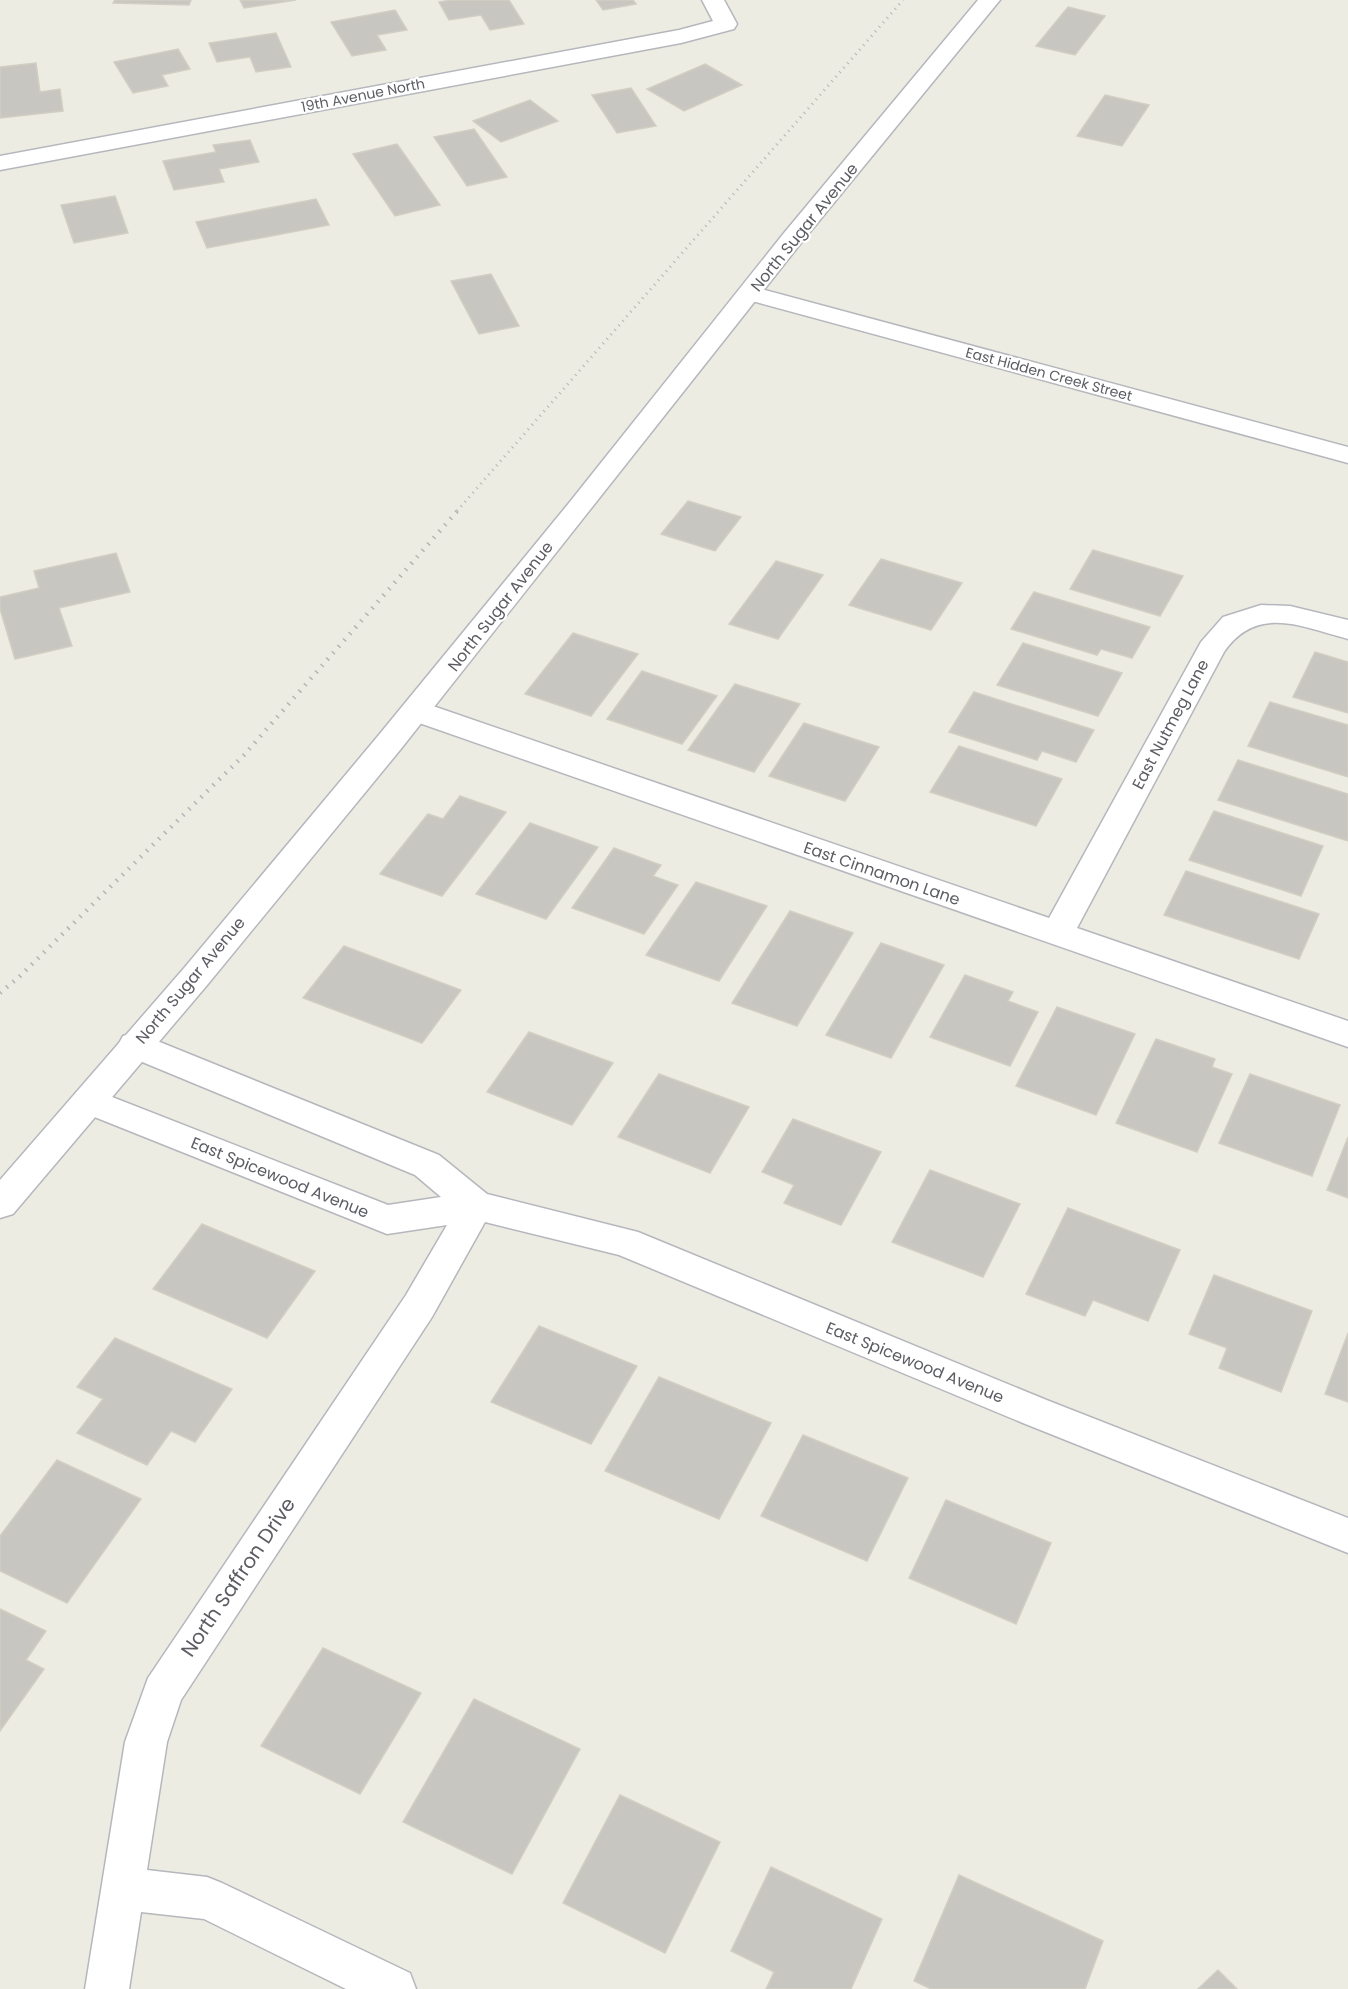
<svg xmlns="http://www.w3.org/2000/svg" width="1348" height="1989" font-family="Poppins,sans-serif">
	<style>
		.building { fill: #c8c6c0; stroke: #d1cfc2; stroke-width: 1.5 }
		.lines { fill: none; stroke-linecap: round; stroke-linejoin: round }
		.minor-casing { stroke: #b5b7bd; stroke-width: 3 }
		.tertiary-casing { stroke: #b5b7bd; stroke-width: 3 }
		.minor { fill: #fff; fill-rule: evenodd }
		.tertiary { fill: #fff; fill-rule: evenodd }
		.rail-far1 { stroke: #b4b4b5; stroke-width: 3; stroke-dasharray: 1 5; stroke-linecap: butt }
		.rail { stroke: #b4b4b5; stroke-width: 4.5; stroke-dasharray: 1.5 7; stroke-linecap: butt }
		.labels { text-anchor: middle; stroke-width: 4.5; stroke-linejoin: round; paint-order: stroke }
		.far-street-label { font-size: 14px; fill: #5b5d63; stroke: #fff }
		.street-label { font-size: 16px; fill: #5b5d63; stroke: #fff }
		.near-street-label { font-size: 20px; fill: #5b5d63; stroke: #fff }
	</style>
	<rect width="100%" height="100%" fill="#edece3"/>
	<!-- building -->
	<g class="building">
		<polygon points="115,0 191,0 189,5 113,3"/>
		<polygon points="240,0 296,0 244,8"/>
		<polygon points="451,0 509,0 524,24 490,30 481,15 449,20 439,2"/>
		<polygon points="596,0 633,0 636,4 603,10"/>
		<polygon points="1068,7 1105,16 1075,55 1036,46"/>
		<polygon points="395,10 407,30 377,35 386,50 352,56 331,22"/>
		<polygon points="276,33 291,67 256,72 250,57 217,62 209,43"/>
		<polygon points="178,49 190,69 162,75 168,86 133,93 114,62"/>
		<polygon points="36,63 40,92 60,89 63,111 0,118 0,67"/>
		<polygon points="705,64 742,85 684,111 647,89"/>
		<polygon points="631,88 656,126 617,133 592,95"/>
		<polygon points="1105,95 1149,105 1122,146 1077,136"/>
		<polygon points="530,100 558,121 501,142 473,121"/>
		<polygon points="474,129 507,177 467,186 434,137"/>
		<polygon points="250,140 259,162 219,169 224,182 174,190 163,161 216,152 213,145"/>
		<polygon points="397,144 440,205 395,216 353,154"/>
		<polygon points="115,196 128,233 74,243 61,205"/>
		<polygon points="316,199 329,225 207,248 196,222"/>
		<polygon points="491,274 519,326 479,334 451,281"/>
		<polygon points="688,501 741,517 715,551 661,534"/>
		<polygon points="1093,550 1183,576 1160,616 1070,589"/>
		<polygon points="116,553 130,592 59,608 72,646 15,659 0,609 0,597 39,588 34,571"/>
		<polygon points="881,559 962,583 931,630 849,605"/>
		<polygon points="776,561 823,575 778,639 729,624"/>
		<polygon points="1034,592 1150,627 1132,658 1101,649 1097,655 1011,629"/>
		<polygon points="573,633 638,654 591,716 525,694"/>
		<polygon points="1023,643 1122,673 1098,716 997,685"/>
		<polygon points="1315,652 1348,662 1348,713 1293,697"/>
		<polygon points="642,671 717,696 682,744 607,719"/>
		<polygon points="735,684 800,704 754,772 688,750"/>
		<polygon points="974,692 1094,730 1076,762 1042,751 1037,760 949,732"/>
		<polygon points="1270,702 1348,725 1348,777 1248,746"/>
		<polygon points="804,723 879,747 845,801 769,776"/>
		<polygon points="959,746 1062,779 1036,826 930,792"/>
		<polygon points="1238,760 1348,794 1348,841 1218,800"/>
		<polygon points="460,796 506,812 442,896 380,874 428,814 443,819"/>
		<polygon points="1214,811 1323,846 1301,896 1189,860"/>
		<polygon points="530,823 598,847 546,919 476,894"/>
		<polygon points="614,848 661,865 653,876 678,885 644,934 572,908"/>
		<polygon points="1186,871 1319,914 1299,959 1164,915"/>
		<polygon points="696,882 767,906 719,981 646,955"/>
		<polygon points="790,911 853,933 797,1026 732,1003"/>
		<polygon points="881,943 944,965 891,1058 826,1035"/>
		<polygon points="344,946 461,990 422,1043 303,998"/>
		<polygon points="965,975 1013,992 1008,1001 1038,1012 1010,1066 930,1037"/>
		<polygon points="1057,1007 1135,1034 1096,1115 1016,1086"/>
		<polygon points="529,1032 613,1063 572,1125 487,1092"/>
		<polygon points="1156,1039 1215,1059 1212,1067 1232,1074 1197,1152 1116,1123"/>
		<polygon points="659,1074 749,1107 710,1173 618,1137"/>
		<polygon points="1250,1074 1340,1105 1312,1176 1219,1143"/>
		<polygon points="793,1119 881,1152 841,1225 784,1203 794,1185 762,1172"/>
		<polygon points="1348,1137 1348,1198 1327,1190"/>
		<polygon points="930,1170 1020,1204 983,1277 892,1242"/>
		<polygon points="1068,1208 1180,1250 1148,1321 1093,1300 1085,1316 1026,1294"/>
		<polygon points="202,1224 315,1271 267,1338 153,1289"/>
		<polygon points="1214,1275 1312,1311 1281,1392 1219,1368 1227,1348 1189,1334"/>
		<polygon points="539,1326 637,1366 591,1444 491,1402"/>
		<polygon points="1348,1333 1348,1402 1325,1394"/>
		<polygon points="115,1338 232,1389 195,1442 171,1431 147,1465 77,1433 103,1399 77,1387"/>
		<polygon points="659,1377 771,1423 719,1519 605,1471"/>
		<polygon points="803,1435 908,1478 867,1561 761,1516"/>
		<polygon points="57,1460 141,1499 67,1603 0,1571 0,1536"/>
		<polygon points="946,1500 1051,1543 1016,1624 909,1578"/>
		<polygon points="0,1609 46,1631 26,1660 44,1669 0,1731"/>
		<polygon points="323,1648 421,1693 360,1794 261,1746"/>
		<polygon points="474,1699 580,1749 512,1874 403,1822"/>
		<polygon points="620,1795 720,1842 665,1953 563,1903"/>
		<polygon points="771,1867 882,1919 851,1989 766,1989 774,1972 731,1951"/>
		<polygon points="959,1875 1103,1941 1085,1989 931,1989 914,1981"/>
		<polygon points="1218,1970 1237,1989 1198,1989"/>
	</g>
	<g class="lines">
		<!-- minor casing -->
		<g class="minor-casing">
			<g id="minor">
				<polygon points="702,0 724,0 737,24 734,29 681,43 0,170 0,156 679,30 713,21"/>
				<polygon points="750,286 1348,447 1348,463 741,298 738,293 741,288"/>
				<path d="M1261 605 1290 606 1348 620V639C1302 627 1257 604 1224 652L1077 928 1348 1021V1047L405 718 401 711 405 704 416 701 427 704 1049 918 1201 642 1223 617Z"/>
				<polygon points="135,1032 439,1155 487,1194 638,1232 1049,1401 1348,1518 1348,1553 1023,1423 619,1255 485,1222 432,1317 181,1700 167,1742 147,1870 207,1877 222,1883 410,1973 416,1989 346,1989 204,1919 141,1912 129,1989 85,1989 125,1742 148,1678 406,1295 447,1225 387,1234 77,1110 72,1101 77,1092 89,1088 388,1205 441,1197 415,1175 123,1054 118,1045 123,1036"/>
			</g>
		</g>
		<!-- tertiary casing -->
		<g class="tertiary-casing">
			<polygon id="tertiary" points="978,0 1000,0 801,243 400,750 208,984 13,1214 0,1218 0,1180 185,967 378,736 569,503 784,233"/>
		</g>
		<!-- minor -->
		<use href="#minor" class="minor"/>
		<!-- tertiary -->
		<use href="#tertiary" class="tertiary"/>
		<!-- rail-far1 -->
		<polyline class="rail-far1" points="457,511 903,0"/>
		<!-- rail -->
		<polyline class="rail" points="0,993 19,977 244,755 459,509"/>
	</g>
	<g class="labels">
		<!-- far-street labels -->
		<g class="far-street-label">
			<text transform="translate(363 95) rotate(-11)" y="5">19th Avenue North</text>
			<text transform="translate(1049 374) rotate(15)" y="5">East Hidden Creek Street</text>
		</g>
		<!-- street labels -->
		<g class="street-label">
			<text transform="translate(804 227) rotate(-51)" y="6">North Sugar Avenue</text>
			<text transform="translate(500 606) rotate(-52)" y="6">North Sugar Avenue</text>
			<text transform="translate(1170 724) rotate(-62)" y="6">East Nutmeg Lane</text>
			<text transform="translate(882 873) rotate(19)" y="6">East Cinnamon Lane</text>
			<text transform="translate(190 980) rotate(-50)" y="6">North Sugar Avenue</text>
			<text transform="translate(280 1177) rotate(22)" y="6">East Spicewood Avenue</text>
			<text transform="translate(915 1362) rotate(22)" y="6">East Spicewood Avenue</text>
		</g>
		<!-- near-street labels -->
		<g class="near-street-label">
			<text transform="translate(238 1577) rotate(-56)" y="7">North Saffron Drive</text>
		</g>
	</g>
</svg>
